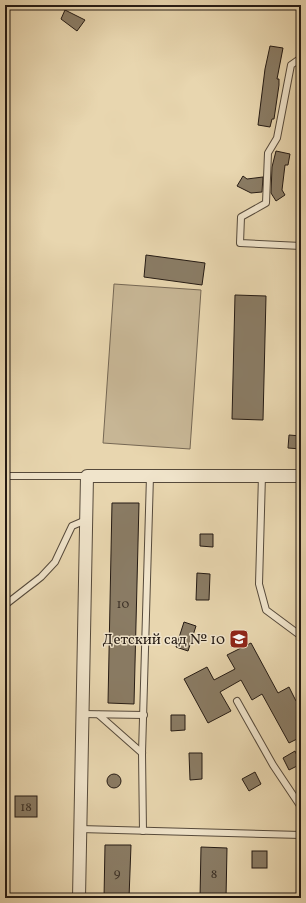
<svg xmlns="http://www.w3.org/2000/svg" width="306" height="903" font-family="Vollkorn,serif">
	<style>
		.pitch { fill: #c7b695; stroke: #766854 }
		.building { fill: #8a7c65; stroke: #251b14 }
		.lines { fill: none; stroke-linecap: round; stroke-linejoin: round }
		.service-casing { stroke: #564a3b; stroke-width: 8 }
		.minor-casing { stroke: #564a3b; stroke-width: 14 }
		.service { stroke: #f0e4cb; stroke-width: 6 }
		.minor { stroke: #f0e4cb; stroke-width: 12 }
		.labels { text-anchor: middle; stroke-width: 3; stroke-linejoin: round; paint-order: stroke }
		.number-label { font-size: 13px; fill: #3e3328 }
		.poi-label { font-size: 15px; fill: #251b14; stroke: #f0e4cb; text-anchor: end }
	</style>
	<rect width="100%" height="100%" fill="#e8d6af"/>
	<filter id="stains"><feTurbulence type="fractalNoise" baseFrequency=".005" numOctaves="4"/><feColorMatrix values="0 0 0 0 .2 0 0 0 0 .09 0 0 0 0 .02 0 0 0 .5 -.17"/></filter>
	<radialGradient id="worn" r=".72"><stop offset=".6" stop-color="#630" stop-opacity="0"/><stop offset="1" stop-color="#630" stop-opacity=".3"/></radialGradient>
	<!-- pitch -->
	<polygon class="pitch" points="114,284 201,290 190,449 103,443"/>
	<!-- building -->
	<g class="building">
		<polygon points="65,10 85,20 77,31 61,19"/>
		<polygon points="270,46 283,48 277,79 279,79 279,85 274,119 272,119 270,127 258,125 265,69"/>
		<polygon points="276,151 290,154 288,165 285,165 282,190 285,195 276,201 271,193 272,167"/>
		<polygon points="243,176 247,179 263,177 262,192 251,193 237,186"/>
		<polygon points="146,255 205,263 202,285 144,277"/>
		<polygon points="235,295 266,296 263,420 232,419"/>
		<polygon points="289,435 301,436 301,449 288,448"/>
		<polygon points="112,503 139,503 134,704 108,703"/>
		<polygon points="200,534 213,534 213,547 200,546"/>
		<polygon points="197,573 210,574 209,600 196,600"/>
		<polygon points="184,622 196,626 188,651 176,647"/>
		<polygon points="251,643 278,693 289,687 296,701 301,698 301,737 289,743 262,694 252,700 241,680 220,692 231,711 208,723 184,679 207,667 214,680 235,669 227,655"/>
		<polygon points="171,715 185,715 185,730 171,731"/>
		<polygon points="295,751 301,764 289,770 283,758"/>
		<polygon points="189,753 202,753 202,779 190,780"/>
		<polygon points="255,772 261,784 249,791 242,779"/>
		<circle cx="114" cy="781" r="7"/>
		<rect x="15" y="796" width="22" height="21"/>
		<polygon points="105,845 131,845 129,898 104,898"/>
		<polygon points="201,847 227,848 226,898 200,898"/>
		<rect x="252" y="851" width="15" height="17"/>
	</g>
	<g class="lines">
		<!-- service casing -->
		<g class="service-casing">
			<g id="service">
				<polyline points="301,58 291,65 277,138 268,153 266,203 241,217 240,243 301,246"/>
				<polyline points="262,475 259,584 266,610 301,636"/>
				<polyline points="5,476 87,476"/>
				<polyline points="5,605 41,577 55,562 72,526 86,520"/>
				<polyline points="237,701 273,765 301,807"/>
				<polyline points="82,714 144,715"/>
				<polyline points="99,715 142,753"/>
				<polyline points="80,829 301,835"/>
				<polyline points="143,831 142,753 150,476"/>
			</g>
		</g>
		<!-- minor casing -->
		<g class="minor-casing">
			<polyline id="minor" points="79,898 87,476 301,476"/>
		</g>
		<!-- service -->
		<use href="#service" class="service"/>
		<!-- minor -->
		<use href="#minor" class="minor"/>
	</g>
	<!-- icons -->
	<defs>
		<g id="school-square" transform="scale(1)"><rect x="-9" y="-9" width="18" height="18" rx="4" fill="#8f2418" stroke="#f0e4cb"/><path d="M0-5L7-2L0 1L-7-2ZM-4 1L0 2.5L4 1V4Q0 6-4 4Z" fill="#fff"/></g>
	</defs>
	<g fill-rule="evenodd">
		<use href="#school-square" x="239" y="639"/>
	</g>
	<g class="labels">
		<!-- number labels -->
		<g class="number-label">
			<text x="123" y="608">10</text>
			<text x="26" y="811">18</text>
			<text x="117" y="877">9</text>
			<text x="214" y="878">8</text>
		</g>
		<!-- poi labels -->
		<g class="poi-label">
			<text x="225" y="644">Детский сад № 10</text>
		</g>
	</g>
	<!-- margin -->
	<rect width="306" height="903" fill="none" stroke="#e8d6af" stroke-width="20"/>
	<rect x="6" y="6" width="294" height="891" fill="none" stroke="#251b14" stroke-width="2"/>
	<rect x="10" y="10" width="286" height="883" fill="none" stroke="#251b14"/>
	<rect width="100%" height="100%" filter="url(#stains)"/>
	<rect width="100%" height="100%" fill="url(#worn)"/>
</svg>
